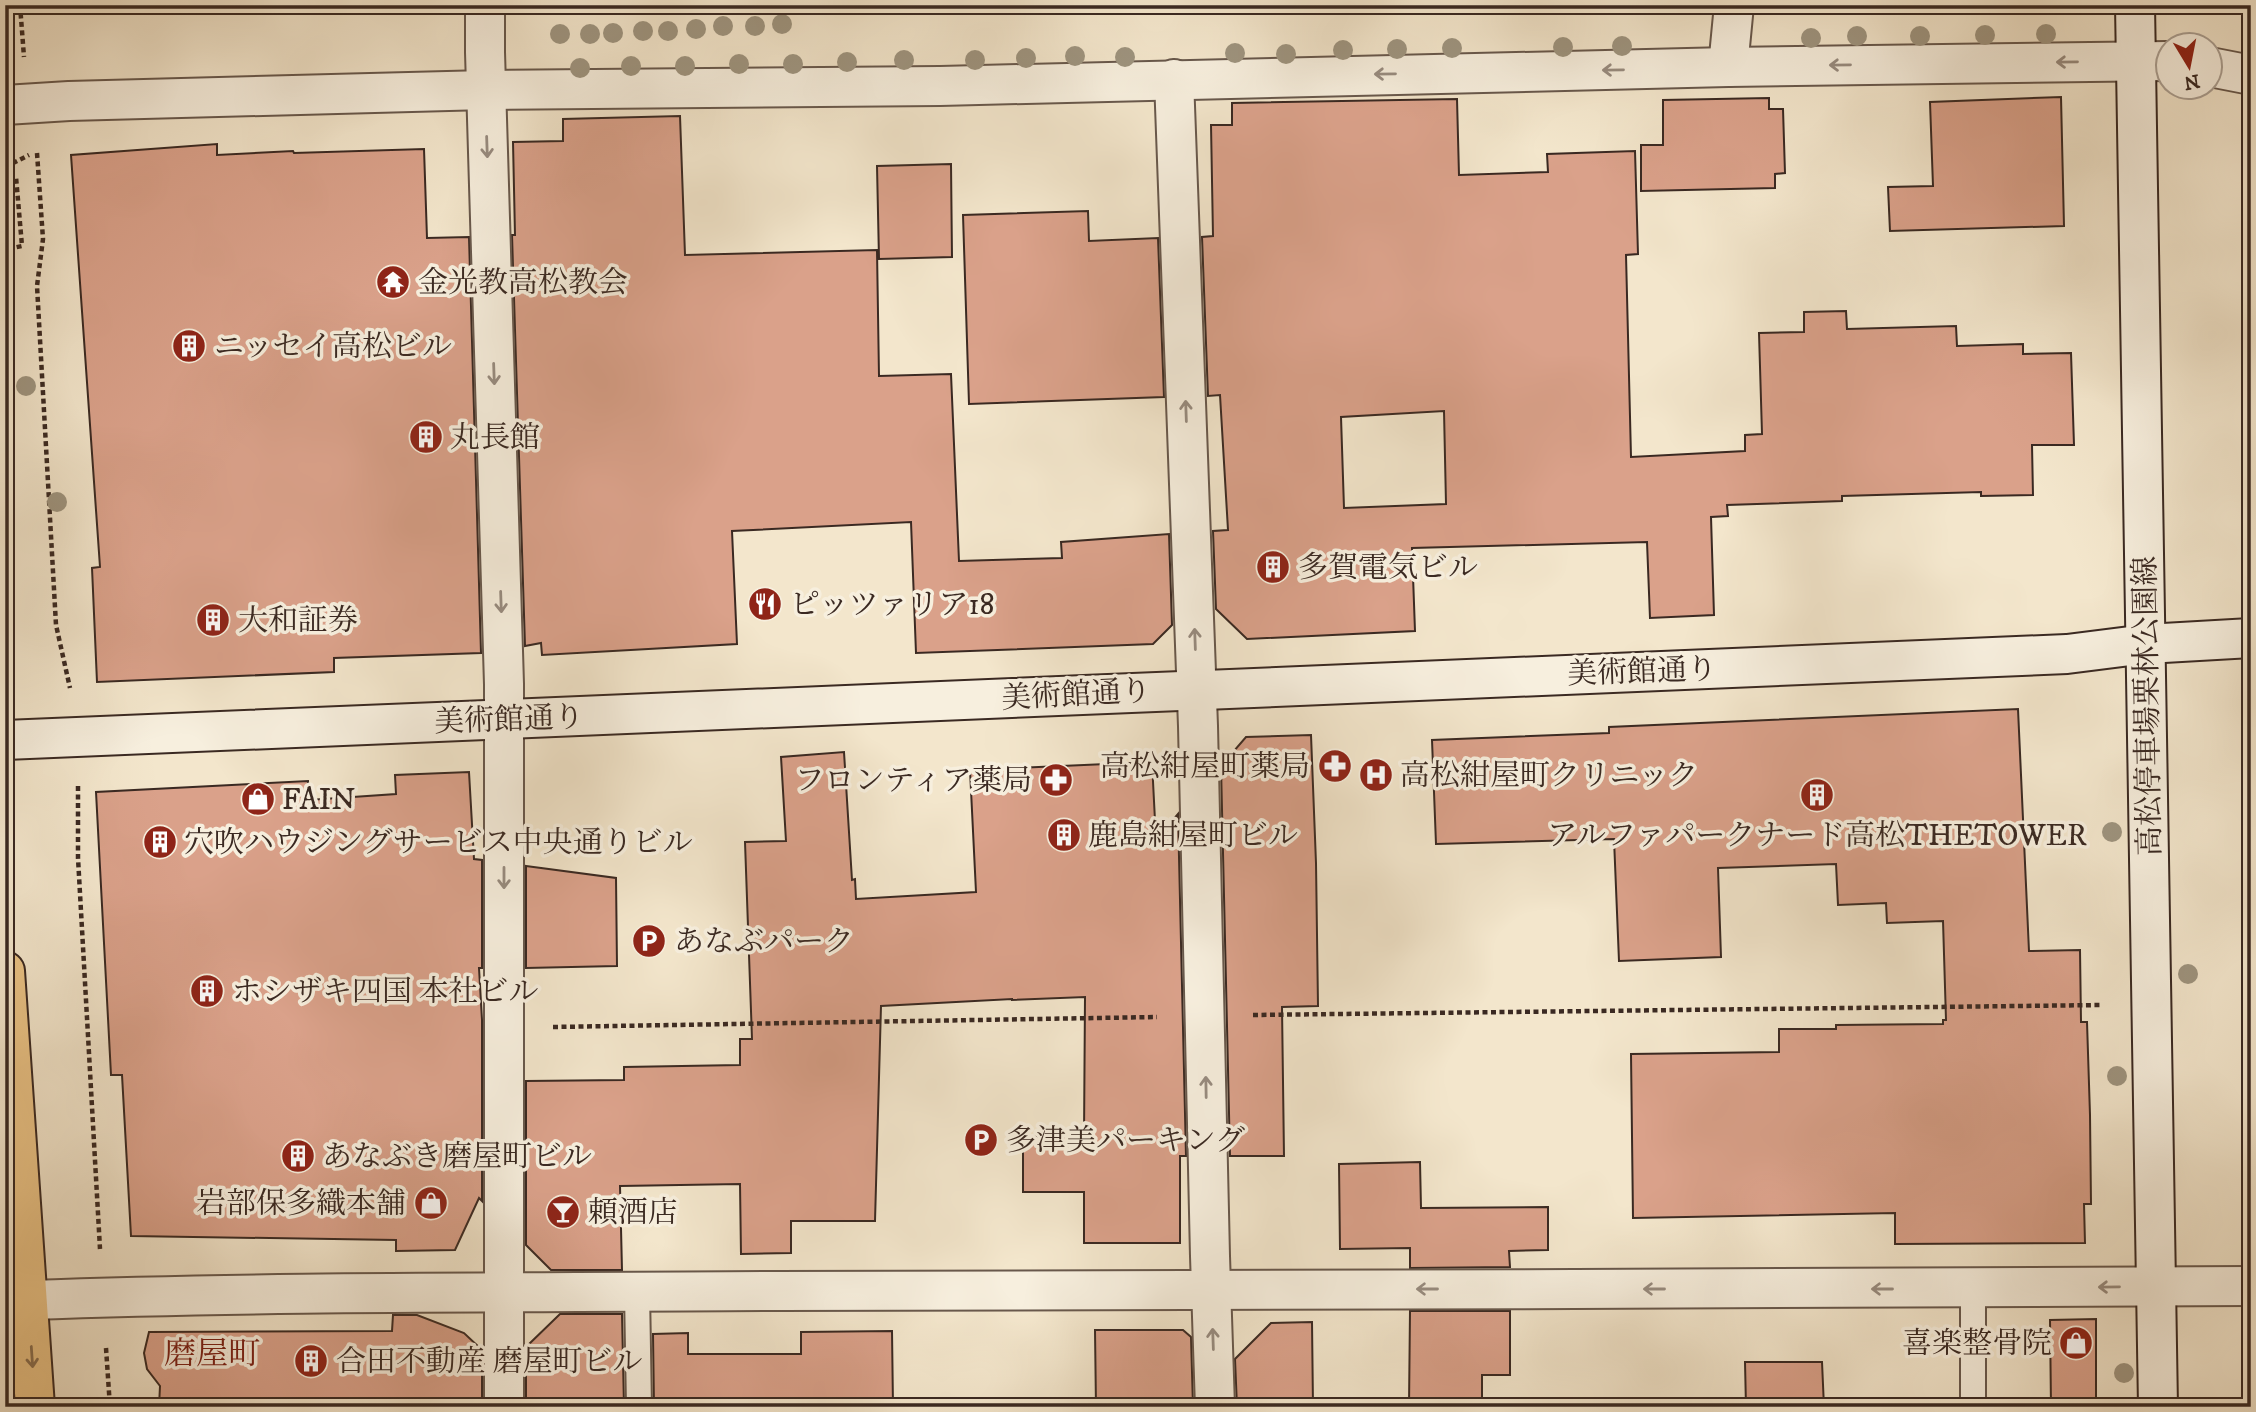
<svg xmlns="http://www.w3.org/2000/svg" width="2256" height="1412" font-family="'IM FELL DW Pica','Noto Serif JP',serif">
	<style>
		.building { fill: #daa18a; stroke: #3a2922; stroke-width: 2; fill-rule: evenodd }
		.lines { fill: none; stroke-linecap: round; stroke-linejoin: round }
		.lane-casing { stroke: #68584c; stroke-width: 28 }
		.street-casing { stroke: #68584c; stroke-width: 42 }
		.secondary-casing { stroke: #3a2922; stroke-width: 42 }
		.highway-casing { stroke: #3a2922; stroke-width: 42 }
		.path { stroke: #3a2922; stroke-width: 4.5; stroke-dasharray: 5 3.5; stroke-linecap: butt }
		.lane { stroke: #f7efde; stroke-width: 24 }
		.street { stroke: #f7efde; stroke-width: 38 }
		.secondary { stroke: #f7efde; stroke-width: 38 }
		.highway { stroke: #eac386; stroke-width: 38 }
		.tree { fill: #9e947f }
		.oneway { stroke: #988c80 }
		.oneway2 { stroke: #896e4f }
		.labels { text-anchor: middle; stroke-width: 7; stroke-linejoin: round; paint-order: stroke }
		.poi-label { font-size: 30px; fill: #3a2922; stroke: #f7efde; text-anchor: start }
		.street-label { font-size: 30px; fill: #3a2922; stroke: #f7efde }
		.neighbourhood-label { font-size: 32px; fill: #7a1f14; stroke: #f7efde }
	</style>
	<rect width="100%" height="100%" fill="#f3e6cc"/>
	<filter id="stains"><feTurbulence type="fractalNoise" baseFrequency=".00286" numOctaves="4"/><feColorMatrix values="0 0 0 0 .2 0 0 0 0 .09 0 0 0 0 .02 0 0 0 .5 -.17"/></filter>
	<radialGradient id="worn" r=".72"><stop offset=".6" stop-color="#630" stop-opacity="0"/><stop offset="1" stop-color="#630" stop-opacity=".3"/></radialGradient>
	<!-- building -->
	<g class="building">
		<polygon points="2061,97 2064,226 1890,231 1888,187 1933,186 1930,102"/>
		<polygon points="1769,98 1769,109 1783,109 1785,173 1775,174 1775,188 1641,191 1641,145 1663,145 1663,100"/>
		<path d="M1457 99 1459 175 1548 172 1547 154 1635 151 1638 254 1626 255 1631 457 1745 451V435L1762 434 1759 333 1804 332V312L1846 311 1847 329 1956 326 1957 346 2023 344V354L2071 353 2074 445H2032L2033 495 1981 496V492L1842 496V501L1727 505 1728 516 1711 517 1714 615 1650 618 1647 542 1412 548 1415 631 1247 639 1216 609 1213 531 1228 530 1220 395 1208 396 1202 237 1213 236 1211 125H1232V103ZM1444 411 1446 504 1344 508 1341 417Z"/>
		<polygon points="680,116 685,255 877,250 879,376 951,374 959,561 1062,558 1061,542 1169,534 1172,625 1153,644 916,653 911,522 732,531 737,644 542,655 541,643 525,646 512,235 515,235 513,142 563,141 563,119"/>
		<polygon points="217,144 217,155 293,151 294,153 424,149 427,238 469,237 481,653 334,658 334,672 97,682 92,568 100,567 71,155"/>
		<polygon points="951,164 952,257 879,259 877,166"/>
		<polygon points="1088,211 1089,241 1158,238 1164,397 969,404 963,215"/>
		<polygon points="2018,709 2029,951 2080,950 2081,1022 2087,1022 2090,1115 2091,1204 2084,1204 2085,1243 1895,1244 1895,1213 1633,1218 1631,1054 1779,1052 1779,1029 1836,1029 1836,1025 1943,1024 1943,1020 1946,1020 1943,921 1887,923 1886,903 1838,905 1836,864 1718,868 1721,957 1619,961 1614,839 1436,844 1432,740 1609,733 1609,727"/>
		<polygon points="1311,735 1316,863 1318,1006 1282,1007 1284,1156 1230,1156 1221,766 1246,737"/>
		<polygon points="844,752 852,880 855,879 856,899 976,892 970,770 1152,762 1156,840 1178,814 1186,1156 1180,1156 1180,1243 1084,1243 1084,1192 1023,1192 1023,1137 1084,1136 1085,997 1012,1000 1012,999 881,1006 875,1221 791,1221 791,1253 741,1254 740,1184 620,1186 622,1270 551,1270 526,1245 526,1081 624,1080 624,1067 740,1065 740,1039 752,1039 745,842 786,841 781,757"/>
		<polygon points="469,772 474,859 482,860 482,968 479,968 482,1020 482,1201 479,1198 455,1250 396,1251 396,1240 131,1236 122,1075 111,1075 96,792 308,781 309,800 396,794 395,775"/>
		<polygon points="526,866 616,878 617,966 526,968"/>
		<polygon points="1420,1162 1421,1208 1548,1207 1548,1250 1509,1251 1510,1267 1410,1268 1410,1248 1340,1249 1339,1164"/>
		<polygon points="1410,1311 1510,1311 1510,1375 1482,1375 1482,1407 1409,1407"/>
		<polygon points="560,1314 622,1314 624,1407 526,1407 526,1347"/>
		<polygon points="393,1315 417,1315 464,1333 482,1350 482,1407 159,1407 160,1386 147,1369 144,1353 149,1332 392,1331"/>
		<polygon points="2096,1319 2096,1407 2051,1407 2050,1320"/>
		<polygon points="1312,1322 1313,1407 1237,1407 1235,1359 1271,1323"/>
		<polygon points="1095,1330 1183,1330 1191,1337 1193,1407 1096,1407"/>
		<polygon points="892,1331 893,1407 654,1407 653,1334 688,1333 688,1354 801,1354 801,1332"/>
		<polygon points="1745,1362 1822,1362 1824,1407 1746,1407"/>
	</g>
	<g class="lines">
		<!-- lane casing -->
		<g class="lane-casing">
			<g id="lane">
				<polyline points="1973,1288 1973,1407"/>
				<polyline points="637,1292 639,1407"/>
			</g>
		</g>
		<!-- street casing -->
		<g class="street-casing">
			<g id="street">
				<polyline points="485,5 485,52 504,684 504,1407"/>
				<polyline points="1728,67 1734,5"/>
				<polyline points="2210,67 2251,75"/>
				<polyline points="1174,79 1198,726 1210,1256 1215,1407"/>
				<polyline points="5,105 69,101 486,90 940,86 1728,67 2168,61"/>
				<path d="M29 1300C278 1291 528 1293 777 1291 1268 1289 1760 1290 2251 1286"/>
			</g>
		</g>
		<!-- secondary casing -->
		<g class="secondary-casing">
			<g id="secondary">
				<polyline points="2135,5 2158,1407"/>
				<polyline points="5,740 2067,654 2146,644 2251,638"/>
			</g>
		</g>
		<!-- highway casing -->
		<g class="highway-casing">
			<polyline id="highway" points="5,971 35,1407"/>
		</g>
		<!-- path -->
		<g class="path">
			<polyline points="20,5 24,57"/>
			<polyline points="37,153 43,239 37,286 56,625 70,688"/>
			<polyline points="5,167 29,155"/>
			<polyline points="5,224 8,249 22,246 16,177"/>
			<polyline points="78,786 78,858 100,1249"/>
			<polyline points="1253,1015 2102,1005"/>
			<polyline points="553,1027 1157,1017"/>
			<polyline points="106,1348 110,1407"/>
		</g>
		<!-- lane -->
		<use href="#lane" class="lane"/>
		<!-- street -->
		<use href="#street" class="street"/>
		<!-- secondary -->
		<use href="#secondary" class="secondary"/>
		<!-- highway -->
		<use href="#highway" class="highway"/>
	</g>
	<!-- trees -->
	<g class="tree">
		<circle cx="782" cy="24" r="10"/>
		<circle cx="723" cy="26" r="10"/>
		<circle cx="755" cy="26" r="10"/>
		<circle cx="696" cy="29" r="10"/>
		<circle cx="643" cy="31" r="10"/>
		<circle cx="668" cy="31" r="10"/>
		<circle cx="613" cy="33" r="10"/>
		<circle cx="560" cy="34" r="10"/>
		<circle cx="590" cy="34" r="10"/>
		<circle cx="2046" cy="34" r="10"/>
		<circle cx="1985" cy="35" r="10"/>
		<circle cx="1857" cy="36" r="10"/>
		<circle cx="1920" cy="36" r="10"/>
		<circle cx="1811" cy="38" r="10"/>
		<circle cx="1622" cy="46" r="10"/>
		<circle cx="1563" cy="47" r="10"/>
		<circle cx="1452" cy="48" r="10"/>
		<circle cx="1397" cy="49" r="10"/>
		<circle cx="1343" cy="50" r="10"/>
		<circle cx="1235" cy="53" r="10"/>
		<circle cx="1286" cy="54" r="10"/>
		<circle cx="1075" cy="56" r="10"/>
		<circle cx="1125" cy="57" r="10"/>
		<circle cx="1026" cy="58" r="10"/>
		<circle cx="904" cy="60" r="10"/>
		<circle cx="975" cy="60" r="10"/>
		<circle cx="847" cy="62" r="10"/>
		<circle cx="739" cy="64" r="10"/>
		<circle cx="793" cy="64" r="10"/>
		<circle cx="631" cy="66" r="10"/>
		<circle cx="685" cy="66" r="10"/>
		<circle cx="580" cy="68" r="10"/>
		<circle cx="26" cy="386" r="10"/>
		<circle cx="57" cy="502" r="10"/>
		<circle cx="2112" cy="832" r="10"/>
		<circle cx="2188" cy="974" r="10"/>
		<circle cx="2117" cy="1076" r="10"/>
		<circle cx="2124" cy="1373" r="10"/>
	</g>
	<!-- one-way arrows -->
	<defs><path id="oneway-shaft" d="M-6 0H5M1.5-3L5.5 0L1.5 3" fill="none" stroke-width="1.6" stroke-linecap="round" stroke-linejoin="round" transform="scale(1.75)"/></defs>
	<g class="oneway">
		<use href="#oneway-shaft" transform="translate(2067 62) rotate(179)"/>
		<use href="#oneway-shaft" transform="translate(1840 65) rotate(179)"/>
		<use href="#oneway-shaft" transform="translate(1613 70) rotate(179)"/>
		<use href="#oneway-shaft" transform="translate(1385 74) rotate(179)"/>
		<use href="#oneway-shaft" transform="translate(487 147) rotate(88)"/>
		<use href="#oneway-shaft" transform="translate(494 374) rotate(88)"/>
		<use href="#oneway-shaft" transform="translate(1186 411) rotate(-92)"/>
		<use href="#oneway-shaft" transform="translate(501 602) rotate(88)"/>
		<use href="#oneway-shaft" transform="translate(1195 639) rotate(-92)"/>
		<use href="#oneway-shaft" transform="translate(504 878) rotate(90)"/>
		<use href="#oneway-shaft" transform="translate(1206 1087) rotate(-91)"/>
		<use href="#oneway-shaft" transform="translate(2109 1287) rotate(179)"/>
		<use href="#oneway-shaft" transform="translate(1427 1289) rotate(-180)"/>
		<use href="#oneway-shaft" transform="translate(1654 1289) rotate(180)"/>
		<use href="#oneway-shaft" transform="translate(1882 1289) rotate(180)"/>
		<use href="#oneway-shaft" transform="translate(1213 1339) rotate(-92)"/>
	</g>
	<use class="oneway2" href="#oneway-shaft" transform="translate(32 1357) rotate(86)"/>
	<!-- icons -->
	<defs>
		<g id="temple-disc" transform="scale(1.75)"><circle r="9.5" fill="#8f2418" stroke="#f7efde"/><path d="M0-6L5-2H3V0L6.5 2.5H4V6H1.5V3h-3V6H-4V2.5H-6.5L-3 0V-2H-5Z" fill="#fff"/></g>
		<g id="building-disc" transform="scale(1.75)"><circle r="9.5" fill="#8f2418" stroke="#f7efde"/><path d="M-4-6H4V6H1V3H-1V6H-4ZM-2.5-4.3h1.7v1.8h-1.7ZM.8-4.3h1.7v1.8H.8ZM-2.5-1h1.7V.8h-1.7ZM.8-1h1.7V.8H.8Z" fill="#fff"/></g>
		<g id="restaurant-disc" transform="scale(1.75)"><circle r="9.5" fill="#8f2418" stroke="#f7efde"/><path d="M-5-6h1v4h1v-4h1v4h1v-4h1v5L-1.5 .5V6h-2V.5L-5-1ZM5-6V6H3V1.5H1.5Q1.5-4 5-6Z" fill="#fff"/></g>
		<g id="pharmacy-disc" transform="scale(1.75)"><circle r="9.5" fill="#8f2418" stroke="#f7efde"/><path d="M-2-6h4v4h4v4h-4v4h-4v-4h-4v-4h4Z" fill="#fff"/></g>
		<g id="hospital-disc" transform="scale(1.75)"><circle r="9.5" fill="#8f2418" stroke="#f7efde"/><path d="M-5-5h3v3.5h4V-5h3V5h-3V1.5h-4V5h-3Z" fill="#fff"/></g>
		<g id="shop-disc" transform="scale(1.75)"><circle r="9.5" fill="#8f2418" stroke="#f7efde"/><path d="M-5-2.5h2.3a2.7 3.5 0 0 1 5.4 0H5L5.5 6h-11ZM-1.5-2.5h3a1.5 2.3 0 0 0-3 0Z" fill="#fff"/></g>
		<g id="parking-disc" transform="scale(1.75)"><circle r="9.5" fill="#8f2418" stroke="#f7efde"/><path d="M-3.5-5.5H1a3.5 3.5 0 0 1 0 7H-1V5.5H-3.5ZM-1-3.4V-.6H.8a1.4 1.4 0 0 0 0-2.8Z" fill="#fff"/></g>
		<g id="bar-disc" transform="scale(1.75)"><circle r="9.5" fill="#8f2418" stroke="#f7efde"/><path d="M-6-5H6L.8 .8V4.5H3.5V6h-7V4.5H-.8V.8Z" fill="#fff"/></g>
	</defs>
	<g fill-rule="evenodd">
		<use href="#temple-disc" x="393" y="282"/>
		<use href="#building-disc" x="189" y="346"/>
		<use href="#building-disc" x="426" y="437"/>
		<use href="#building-disc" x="1273" y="567"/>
		<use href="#restaurant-disc" x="765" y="604"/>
		<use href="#building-disc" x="213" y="620"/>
		<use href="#pharmacy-disc" x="1335" y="766"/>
		<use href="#hospital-disc" x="1376" y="775"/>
		<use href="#pharmacy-disc" x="1056" y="780"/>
		<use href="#building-disc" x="1817" y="795"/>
		<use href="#shop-disc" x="258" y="799"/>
		<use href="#building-disc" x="1064" y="835"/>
		<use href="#building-disc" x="160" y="842"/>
		<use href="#parking-disc" x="649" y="941"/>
		<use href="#building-disc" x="207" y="991"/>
		<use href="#parking-disc" x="981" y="1140"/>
		<use href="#building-disc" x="298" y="1156"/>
		<use href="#shop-disc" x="431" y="1203"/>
		<use href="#bar-disc" x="563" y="1212"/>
		<use href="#shop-disc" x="2076" y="1343"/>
		<use href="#building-disc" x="311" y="1361"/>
	</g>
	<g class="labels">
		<!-- poi labels -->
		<g class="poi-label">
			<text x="418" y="292">金光教高松教会</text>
			<text x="214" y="356">ニッセイ高松ビル</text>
			<text x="450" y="447">丸長館</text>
			<text x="1298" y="577">多賀電気ビル</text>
			<text x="790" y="614">ピッツァリア18</text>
			<text x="238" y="630">大和証券</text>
			<text x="1310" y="776" text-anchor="end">高松紺屋町薬局</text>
			<text x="1400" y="785">高松紺屋町クリニック</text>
			<text x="1032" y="790" text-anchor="end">フロンティア薬局</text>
			<text x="282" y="809">FAIN</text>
			<text x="1088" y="845">鹿島紺屋町ビル</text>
			<text x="1817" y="845" text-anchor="middle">アルファパークナード高松THETOWER</text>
			<text x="184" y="852">穴吹ハウジングサービス中央通りビル</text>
			<text x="674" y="951">あなぶパーク</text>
			<text x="232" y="1001">ホシザキ四国 本社ビル</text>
			<text x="1006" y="1150">多津美パーキング</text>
			<text x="322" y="1166">あなぶき磨屋町ビル</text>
			<text x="406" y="1213" text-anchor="end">岩部保多織本舗</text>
			<text x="588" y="1222">頼酒店</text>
			<text x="2052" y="1353" text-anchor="end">喜楽整骨院</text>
			<text x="336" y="1371">合田不動産 磨屋町ビル</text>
		</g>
		<!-- street labels -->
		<g class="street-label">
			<text transform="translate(1642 671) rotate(-2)" y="10">美術館通り</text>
			<text transform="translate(1076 694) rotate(-3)" y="10">美術館通り</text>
			<text transform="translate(2147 706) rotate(-91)" y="10">高松停車場栗林公園線</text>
			<text transform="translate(509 719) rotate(-2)" y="10">美術館通り</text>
		</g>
		<!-- neighbourhood labels -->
		<g class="neighbourhood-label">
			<text x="212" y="1364">磨屋町</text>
		</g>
	</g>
	<!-- margin -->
	<rect width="2256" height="1412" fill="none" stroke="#f3e6cc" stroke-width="28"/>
	<rect x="7" y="7" width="2242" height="1398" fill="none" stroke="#3a2922" stroke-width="3.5"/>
	<rect x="14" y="14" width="2228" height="1384" fill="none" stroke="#3a2922" stroke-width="2"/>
	<!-- north arrow -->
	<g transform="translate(2189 66) rotate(170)"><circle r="33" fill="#f7efde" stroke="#aba093" stroke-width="2"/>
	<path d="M0-5L12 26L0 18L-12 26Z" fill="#8f2418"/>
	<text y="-10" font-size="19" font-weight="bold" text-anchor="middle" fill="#3a2922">N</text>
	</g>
	<rect width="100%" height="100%" filter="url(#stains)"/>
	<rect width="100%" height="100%" fill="url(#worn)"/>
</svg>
